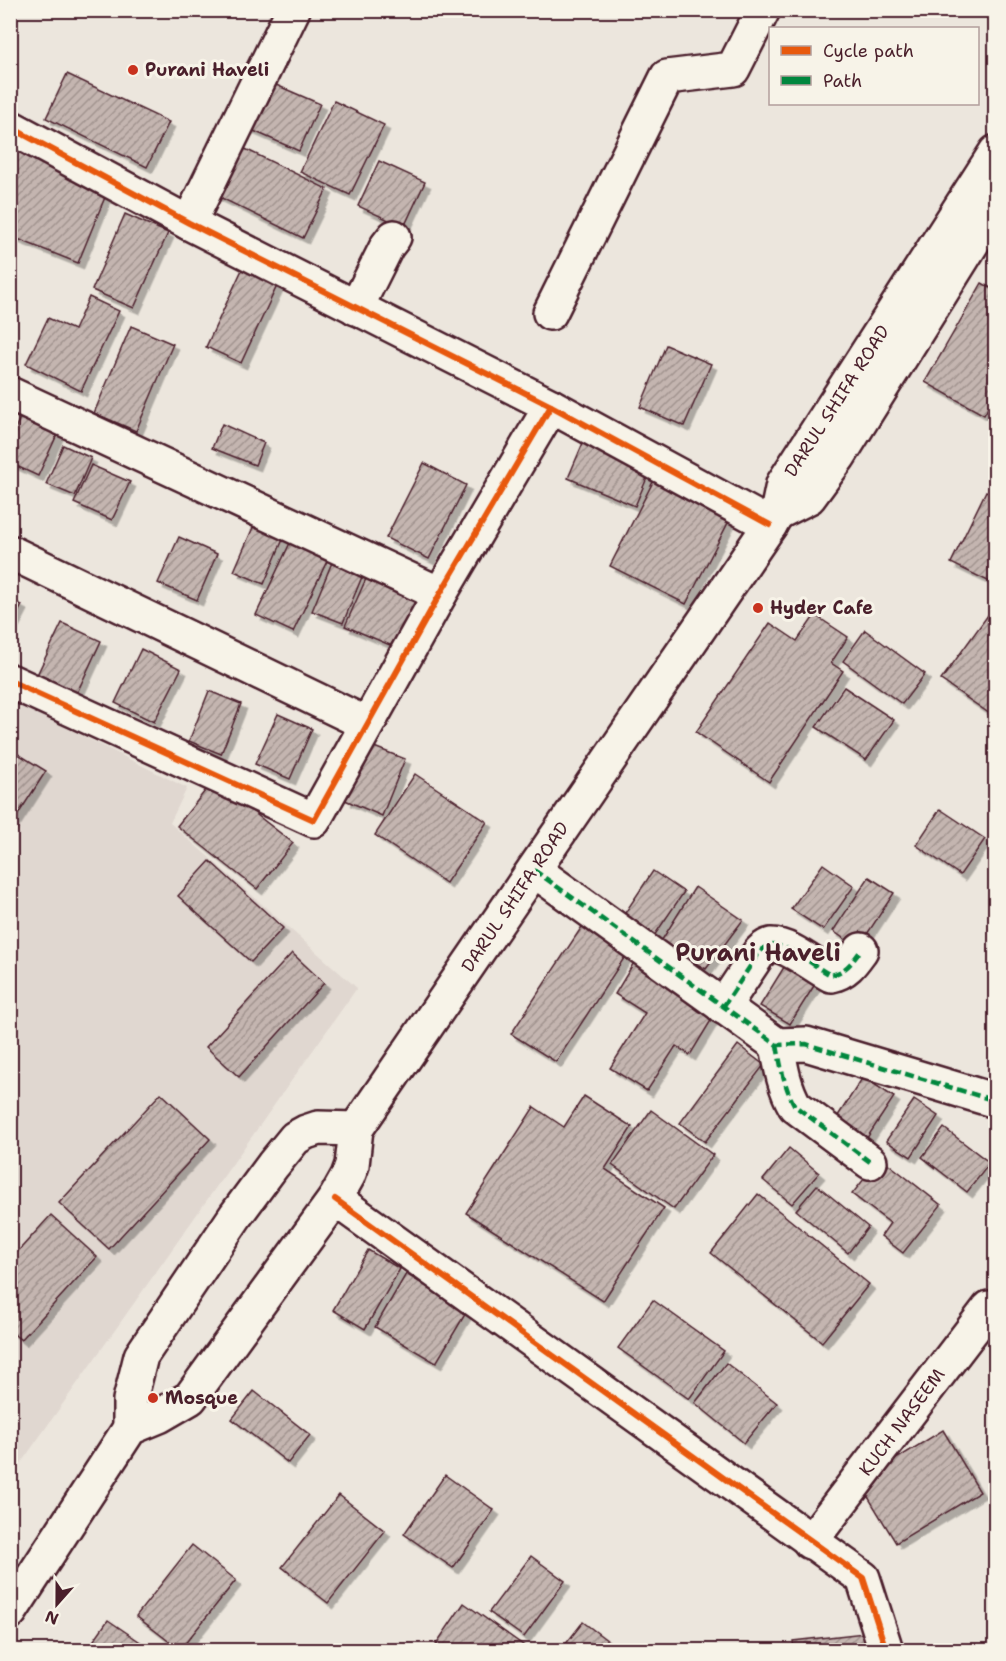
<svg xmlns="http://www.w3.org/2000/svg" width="1006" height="1661" font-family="'Shantell Sans',sans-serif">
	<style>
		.built { fill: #e0d7d0 }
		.building { fill: url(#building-hatch); stroke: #4a1f2b; stroke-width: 1.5; filter: url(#shadow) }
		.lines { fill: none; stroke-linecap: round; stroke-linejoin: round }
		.minor-casing { stroke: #4a1f2b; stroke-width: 38 }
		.major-casing { stroke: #4a1f2b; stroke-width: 38 }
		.minor { stroke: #f7f3e8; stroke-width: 33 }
		.major { stroke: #f7f3e8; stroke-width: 33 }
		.quiet { stroke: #00873e; stroke-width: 4.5; stroke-dasharray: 9 4.5; stroke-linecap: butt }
		.cycleway-casing { stroke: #f7f3e8; stroke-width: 10 }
		.cycleway { stroke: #e8590c; stroke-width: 6 }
		.poi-dot { fill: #c8321e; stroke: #f7f3e8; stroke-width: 2 }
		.labels { text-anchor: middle; stroke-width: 6; stroke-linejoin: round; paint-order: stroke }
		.poi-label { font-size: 18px; font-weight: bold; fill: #4a1f2b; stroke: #f7f3e8; text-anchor: start }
		.street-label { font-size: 18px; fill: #4a1f2b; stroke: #f7f3e8 }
		.district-label { font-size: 24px; font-weight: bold; fill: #4a1f2b; stroke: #f7f3e8 }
	</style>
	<defs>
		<pattern id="building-hatch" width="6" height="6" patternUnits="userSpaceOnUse" patternTransform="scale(1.5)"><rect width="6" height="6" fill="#c4b5b0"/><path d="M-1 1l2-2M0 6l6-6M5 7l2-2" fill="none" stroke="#a1938f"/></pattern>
		<filter id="shadow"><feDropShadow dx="5.5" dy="5.5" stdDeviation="0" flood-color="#0004"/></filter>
	</defs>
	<rect width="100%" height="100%" fill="#ece6dd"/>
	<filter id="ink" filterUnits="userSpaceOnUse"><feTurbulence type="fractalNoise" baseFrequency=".0167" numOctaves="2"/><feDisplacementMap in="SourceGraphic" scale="12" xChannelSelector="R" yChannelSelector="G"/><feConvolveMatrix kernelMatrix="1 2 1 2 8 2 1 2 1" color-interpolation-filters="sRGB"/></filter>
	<g filter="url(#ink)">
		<!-- built -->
		<polygon class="built" points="11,700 187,788 170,823 357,988 11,1477"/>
		<!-- building -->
		<g class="building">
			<polygon points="67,74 169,122 147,167 46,118"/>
			<polygon points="267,81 320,104 299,151 247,128"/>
			<polygon points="334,101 384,125 350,195 300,172"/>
			<polygon points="235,144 327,189 303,238 211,193"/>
			<polygon points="19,148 110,185 78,263 10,236 10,168"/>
			<polygon points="379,161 425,182 404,227 358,206"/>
			<polygon points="125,214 168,233 134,308 92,290"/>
			<polygon points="247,259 282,275 241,363 206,347"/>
			<polygon points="982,283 996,291 996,394 984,415 925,382"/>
			<polygon points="89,297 119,311 81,391 26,364 48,318 74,330"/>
			<polygon points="131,326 173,344 136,431 94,413"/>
			<polygon points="666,345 711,364 684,426 640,407"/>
			<polygon points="24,409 61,426 38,476 10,463 10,440"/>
			<polygon points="222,424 264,443 255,465 212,448"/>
			<polygon points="583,443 650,471 635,506 568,478"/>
			<polygon points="63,445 91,458 75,496 46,484"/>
			<polygon points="424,463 466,485 429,559 386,538"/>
			<polygon points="91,465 130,482 112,520 74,503"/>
			<polygon points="655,478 731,517 686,604 610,566"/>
			<polygon points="986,491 996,495 996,580 994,584 951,563"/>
			<polygon points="254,525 284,537 264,584 234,571"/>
			<polygon points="179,537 217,554 197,600 158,583"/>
			<polygon points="290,543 327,561 293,632 256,615"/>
			<polygon points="333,560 364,572 343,623 312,611"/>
			<polygon points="369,572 420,594 397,648 345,626"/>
			<polygon points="10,599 22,605 10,628"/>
			<polygon points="996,604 996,718 941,680"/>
			<polygon points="815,615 848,637 831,663 843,671 769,782 696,732 770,623 797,641"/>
			<polygon points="62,623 101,641 76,695 36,677"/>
			<polygon points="865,630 925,674 902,704 843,661"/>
			<polygon points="141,649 181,669 154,722 115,703"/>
			<polygon points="844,687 894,720 866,760 816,727"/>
			<polygon points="209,691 241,704 221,754 189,741"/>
			<polygon points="278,714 312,729 290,779 255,764"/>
			<polygon points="369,745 405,759 382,816 345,800"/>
			<polygon points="10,749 46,771 10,827"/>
			<polygon points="415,774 487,822 446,883 375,835"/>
			<polygon points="213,781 293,843 257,889 177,826"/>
			<polygon points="940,809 985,839 960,875 916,845"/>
			<polygon points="210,861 283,928 251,962 178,896"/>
			<polygon points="823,864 854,886 823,930 791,909"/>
			<polygon points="653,871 684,892 652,939 621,919"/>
			<polygon points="869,877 894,893 858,948 833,931"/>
			<polygon points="695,887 743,920 706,969 660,943"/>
			<polygon points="589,916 632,946 556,1062 511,1034"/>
			<polygon points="292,953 324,983 239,1077 206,1047"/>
			<polygon points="636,959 718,1009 690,1055 676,1046 647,1091 610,1068 645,1013 615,994"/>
			<polygon points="789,959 819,978 790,1024 760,1006"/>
			<polygon points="738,1045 764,1065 705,1142 680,1123"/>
			<polygon points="863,1077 894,1097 863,1144 832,1125"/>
			<polygon points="161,1093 210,1139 109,1249 59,1203"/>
			<polygon points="584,1096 632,1127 605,1169 664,1208 603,1301 466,1213 534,1107 564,1127"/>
			<polygon points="914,1100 938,1116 911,1157 886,1141"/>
			<polygon points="651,1110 713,1155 674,1209 612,1165"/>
			<polygon points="944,1128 990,1163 967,1192 922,1157"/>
			<polygon points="789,1148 819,1173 792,1204 763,1180"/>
			<polygon points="881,1158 941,1205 903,1253 881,1236 890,1223 852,1194"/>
			<polygon points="817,1185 868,1227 848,1253 796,1210"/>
			<polygon points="758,1194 869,1284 822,1342 711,1253"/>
			<polygon points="51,1215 97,1257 21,1340 10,1331 10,1260"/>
			<polygon points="368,1250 400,1269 365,1329 333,1310"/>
			<polygon points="406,1274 467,1311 436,1363 375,1327"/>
			<polygon points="653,1300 724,1351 689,1399 618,1348"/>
			<polygon points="726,1363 777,1403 744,1443 695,1403"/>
			<polygon points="254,1391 310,1435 288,1463 232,1419"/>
			<polygon points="943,1430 980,1492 896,1543 859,1482"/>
			<polygon points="445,1475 494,1510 453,1568 404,1534"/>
			<polygon points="339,1495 385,1531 328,1603 282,1567"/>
			<polygon points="192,1545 236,1580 180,1650 136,1616"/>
			<polygon points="531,1556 565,1581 524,1637 489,1612"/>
			<polygon points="464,1603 530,1650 445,1650 436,1644"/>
			<polygon points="108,1620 152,1650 87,1650"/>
			<polygon points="583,1622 620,1650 561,1650"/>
			<polygon points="873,1632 875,1650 794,1650 793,1641"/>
		</g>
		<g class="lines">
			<!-- minor casing -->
			<g class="minor-casing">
				<g id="minor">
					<polyline points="10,127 189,223 551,406 770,525"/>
					<polyline points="189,223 293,10"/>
					<polyline points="356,308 387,246 394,237"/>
					<polyline points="550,313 667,77 733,69 763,10"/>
					<polyline points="10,394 440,594"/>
					<polyline points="10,552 367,724"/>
					<polyline points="10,681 314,820 440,594 551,406"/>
					<polyline points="534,870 777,1045 806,1044 996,1101"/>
					<path d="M723 1007 759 953C763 949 765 946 771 945 788 944 815 967 831 975 846 972 853 961 861 950"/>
					<path d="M777 1045C781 1067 784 1087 795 1106L870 1162"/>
					<polyline points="335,1199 863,1578 886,1650"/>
					<polyline points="810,1542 989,1308 996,1310"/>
				</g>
			</g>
			<!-- major casing -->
			<g class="major-casing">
				<g id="major">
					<polyline points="777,513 809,497 839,456 996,205"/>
					<polyline points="130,1428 130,1400 141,1356 236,1215 273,1165 295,1138 306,1132 318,1128 356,1129"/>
					<polyline points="10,1612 130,1428 159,1416 190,1398 335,1199 348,1176 352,1165 356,1129 770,525 777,513 783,484 996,152"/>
				</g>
			</g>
			<!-- minor -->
			<use href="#minor" class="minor"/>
			<!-- major -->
			<use href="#major" class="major"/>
			<!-- quiet -->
			<g class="quiet">
				<polyline points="534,870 777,1045 806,1044 996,1101"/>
				<path d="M723 1007 759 953C763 949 765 946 771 945 788 944 815 967 831 975 846 972 853 961 861 950"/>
				<path d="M777 1045C781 1067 784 1087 795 1106L870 1162"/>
			</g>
			<!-- cycleway casing -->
			<g class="cycleway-casing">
				<g id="cycleway">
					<polyline points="10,127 189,223 551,406 770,525"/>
					<polyline points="10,681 314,820 440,594 551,406"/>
					<polyline points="335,1199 863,1578 886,1650"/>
				</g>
			</g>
			<!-- cycleway -->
			<use href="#cycleway" class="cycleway"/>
		</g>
	</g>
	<!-- markers -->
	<g class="poi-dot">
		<circle cx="133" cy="70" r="6"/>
		<circle cx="758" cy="608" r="6"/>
		<circle cx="153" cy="1398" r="6"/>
	</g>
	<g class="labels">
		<!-- poi labels -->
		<g class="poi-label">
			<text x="145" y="76">Purani Haveli</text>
			<text x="770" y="614">Hyder Cafe</text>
			<text x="165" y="1404">Mosque</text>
		</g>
		<!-- street labels -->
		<g class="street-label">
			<text transform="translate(837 401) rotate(-57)" y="6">DARUL SHIFA ROAD</text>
			<text transform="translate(515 897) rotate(-56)" y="6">DARUL SHIFA ROAD</text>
			<text transform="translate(902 1422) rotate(-53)" y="6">KUCH NASEEM</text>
		</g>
		<!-- district labels -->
		<g class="district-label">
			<text x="758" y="961">Purani Haveli</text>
		</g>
	</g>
	<!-- margin -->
	<rect width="1006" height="1661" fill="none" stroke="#f7f3e8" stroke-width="36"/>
	<rect x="18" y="18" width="970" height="1625" fill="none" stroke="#4a1f2b" stroke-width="2" filter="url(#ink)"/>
	<!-- legend -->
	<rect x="769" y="27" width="210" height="78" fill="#f7f3e8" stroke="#b29e9c" stroke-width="1.5"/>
	<rect x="781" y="46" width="30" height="9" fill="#e8590c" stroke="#b29e9c" stroke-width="1.5"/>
	<text x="823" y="57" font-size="18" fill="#4a1f2b">Cycle path</text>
	<rect x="781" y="76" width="30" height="9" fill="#00873e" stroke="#b29e9c" stroke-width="1.5"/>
	<text x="823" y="87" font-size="18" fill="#4a1f2b">Path</text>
	<!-- north arrow -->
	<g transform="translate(57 1604) rotate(201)" stroke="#f7f3e8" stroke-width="4.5" paint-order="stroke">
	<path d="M0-4.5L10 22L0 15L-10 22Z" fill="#4a1f2b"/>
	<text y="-9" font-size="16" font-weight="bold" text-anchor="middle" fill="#4a1f2b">N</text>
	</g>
</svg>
